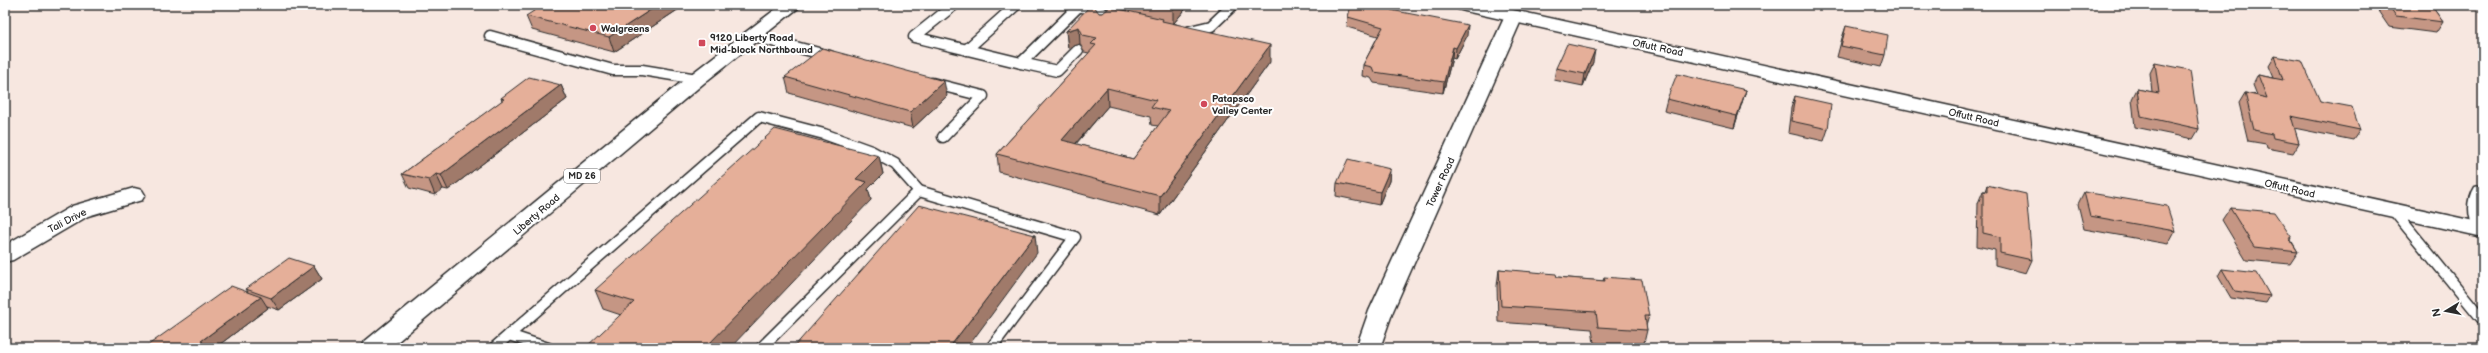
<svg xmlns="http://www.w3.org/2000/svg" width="2488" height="353" font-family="'Balsamiq Sans',sans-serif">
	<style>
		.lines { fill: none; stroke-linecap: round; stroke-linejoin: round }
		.lane-casing { stroke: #2b2b2b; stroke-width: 13 }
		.street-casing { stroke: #2b2b2b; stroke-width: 3 }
		.secondary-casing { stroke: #2b2b2b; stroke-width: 3 }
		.primary-casing { stroke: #2b2b2b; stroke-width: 3 }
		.lane { stroke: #fff; stroke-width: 10 }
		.street { fill: #fff; fill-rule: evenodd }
		.secondary { fill: #fff; fill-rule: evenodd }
		.primary { fill: #fff; fill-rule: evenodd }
		.wall { fill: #c59684; stroke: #2b2b2b; fill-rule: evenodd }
		.shaded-wall { fill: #a07a6b; stroke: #2b2b2b }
		.building { fill: #e5af99; stroke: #2b2b2b; fill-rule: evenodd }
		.poi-dot { fill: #d1495b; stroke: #fff; stroke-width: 1.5 }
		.labels { text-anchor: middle; stroke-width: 4; stroke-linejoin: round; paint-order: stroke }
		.shield { fill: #fff; stroke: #6b6b6b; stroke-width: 1 }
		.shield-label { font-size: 9px; font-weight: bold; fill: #2b2b2b }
		.poi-label { font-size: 10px; font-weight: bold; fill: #2b2b2b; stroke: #fff; text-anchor: start }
		.street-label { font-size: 10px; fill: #2b2b2b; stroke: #fff }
	</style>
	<rect width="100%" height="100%" fill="#f7e7e0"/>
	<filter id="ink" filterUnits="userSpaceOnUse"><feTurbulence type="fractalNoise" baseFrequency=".025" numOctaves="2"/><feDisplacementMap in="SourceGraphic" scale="8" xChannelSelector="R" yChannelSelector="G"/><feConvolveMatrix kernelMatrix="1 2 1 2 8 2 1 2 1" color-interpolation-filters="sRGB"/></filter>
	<g filter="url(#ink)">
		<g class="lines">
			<!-- lane casing -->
			<g class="lane-casing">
				<g id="lane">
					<polyline points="954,5 914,37 1021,63 1079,6 1074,5"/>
					<polyline points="1079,6 1116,17"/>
					<polyline points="1190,31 1211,26 1233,5"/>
					<polyline points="490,36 613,70 642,70 697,79"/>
					<polyline points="753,36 830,56"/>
					<polyline points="966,50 1016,5"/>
					<polyline points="1021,63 1057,71 1078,50"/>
					<polyline points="932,83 983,96 943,137"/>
					<polyline points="2394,211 2483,320"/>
					<polyline points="509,335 548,348"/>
					<polyline points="494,348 759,117 824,134 871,151 895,164 919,191 1075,237 991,348"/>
					<polyline points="761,348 919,191"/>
				</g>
			</g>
			<!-- street casing -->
			<g class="street-casing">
				<g id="street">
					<polygon points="1514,11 1520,12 1523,16 1393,311 1380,348 1356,348 1369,311 1505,16 1508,12"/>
					<path d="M2483 185V232L2475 230C2467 217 2467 200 2475 187Z"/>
					<polygon points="134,188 142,190 145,195 142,200 88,216 13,260 5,262 5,245 72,206"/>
				</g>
			</g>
			<!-- secondary casing -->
			<g class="secondary-casing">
				<polygon id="secondary" points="1456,5 1490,5 2483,223 2483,237 1465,11 1458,9"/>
			</g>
			<!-- primary casing -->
			<g class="primary-casing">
				<polygon id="primary" points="781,5 802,5 704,83 390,348 360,348 364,342 690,75"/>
			</g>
			<!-- lane -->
			<use href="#lane" class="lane"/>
			<!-- street -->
			<use href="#street" class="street"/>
			<!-- secondary -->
			<use href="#secondary" class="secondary"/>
			<!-- primary -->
			<use href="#primary" class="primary"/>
		</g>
		<!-- wall -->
		<g class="wall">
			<polygon points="685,5 614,52 532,30 526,16"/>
			<path d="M1113 5H1189L1174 23 1270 62 1160 215 999 172 997 154 1089 53 1084 52 1080 44 1068 48 1066 31 1099 13H1103L1113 7ZM1108 106 1151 116 1152 125 1158 126 1133 159 1076 144Z"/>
			<polygon points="1393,5 1393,10 1467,36 1455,59 1452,58 1443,93 1374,83 1371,78 1362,76 1363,65 1378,36 1347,27 1348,17"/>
			<polygon points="2374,5 2431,5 2443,22 2436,33 2389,27"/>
			<polygon points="1846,26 1885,55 1881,67 1837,57 1842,38"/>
			<polygon points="2275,56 2320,101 2360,130 2353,140 2294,128 2299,143 2293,153 2267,148 2266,144 2248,141 2239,103 2245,93 2257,95 2253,85 2258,75 2274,78 2269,66"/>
			<polygon points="1593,62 1583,86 1554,80 1556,68"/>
			<polygon points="2155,63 2199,129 2193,139 2135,127 2132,99 2137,89 2152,92 2150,73"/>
			<polygon points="785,77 947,96 913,128 789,93"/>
			<polygon points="561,85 567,99 448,190 443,189 435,195 409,188 402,174 502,101 501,98"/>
			<polygon points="1746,90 1734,128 1664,111 1667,99"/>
			<polygon points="1795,96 1828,129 1824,141 1788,133 1791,108"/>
			<polygon points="879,156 883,174 868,189 871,200 621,315 603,309 595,290"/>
			<polygon points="1390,169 1389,181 1379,205 1336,196 1337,183"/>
			<polygon points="1987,185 2032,260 2026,273 1995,265 1995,250 1977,246 1978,203 1983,191 1985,191"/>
			<polygon points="2084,192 2175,231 2168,244 2084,229 2078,204"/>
			<polygon points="2230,208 2292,238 2291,240 2298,252 2290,264 2246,260 2222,220"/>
			<polygon points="314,266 322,279 279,310 267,306 268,308 215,348 144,348 248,292 246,289"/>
			<polygon points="1499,269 1557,277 1603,281 1604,277 1649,316 1646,326 1647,330 1643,347 1594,343 1592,329 1498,322 1497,286"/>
			<polygon points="2222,269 2270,296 2266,303 2231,298 2218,276"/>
		</g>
		<!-- shaded-wall -->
		<g class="shaded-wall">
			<polygon points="658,5 685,5 614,52 609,37"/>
			<polygon points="1175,5 1189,5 1173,24 1173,7"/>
			<polygon points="1468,25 1467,36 1455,59 1456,48"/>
			<polygon points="1079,27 1080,44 1068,48 1066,31"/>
			<polygon points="1270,45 1270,62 1160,215 1160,196"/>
			<polygon points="1453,47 1452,58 1443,93 1444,82"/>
			<polygon points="1595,50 1593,62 1583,86 1585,74"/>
			<polygon points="944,81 947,96 913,128 910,112"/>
			<polygon points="561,85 567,99 448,190 441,175"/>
			<polygon points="1107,88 1108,106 1063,158 1062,140"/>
			<polygon points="1746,90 1742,102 1734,128 1737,116"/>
			<polygon points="879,156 883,174 868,189 871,200 730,348 705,348 856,179"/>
			<polygon points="1390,169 1389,181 1379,205 1380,192"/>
			<polygon points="436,174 443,189 435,195 429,180"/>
			<polygon points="1035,235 1037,253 967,348 949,348"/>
			<polygon points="314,266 322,279 279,310 271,298"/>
			<polygon points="261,297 268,308 215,348 195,348 201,341"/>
		</g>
		<!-- building -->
		<g class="building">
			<polygon points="543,5 658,5 609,37 526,16"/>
			<path d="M1091 5 1094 6 1099 13H1103L1110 7 1163 19 1162 21 1270 45 1160 196 997 154 1096 45 1091 44 1097 38 1083 35 1079 27 1066 31ZM1107 88 1156 100 1151 107 1169 111 1133 159 1062 140Z"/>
			<polygon points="1159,5 1175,5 1173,7"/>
			<polygon points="1351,5 1393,5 1391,10 1468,25 1456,48 1453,47 1444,82 1374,72 1372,67 1363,65 1383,27 1348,17"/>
			<polygon points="2388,5 2431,5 2443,22 2396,16"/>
			<polygon points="1846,26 1888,35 1885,55 1841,46"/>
			<polygon points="1567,44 1595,50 1585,74 1556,68"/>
			<polygon points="822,48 944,81 910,112 785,77"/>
			<polygon points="2275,56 2302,61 2320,101 2352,107 2360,130 2291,116 2299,143 2273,138 2272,134 2254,130 2245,93 2267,98 2258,75 2283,80"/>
			<polygon points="2155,63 2190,70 2199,129 2141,116 2137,89 2159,93"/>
			<polygon points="1677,74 1746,90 1737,116 1667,99"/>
			<polygon points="529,77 561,85 441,175 436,174 429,180 402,174 504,99 501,98"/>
			<polygon points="1795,96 1831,104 1828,129 1791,121"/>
			<polygon points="775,129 879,156 856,179 867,182 705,348 585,348 634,302 595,290"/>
			<polygon points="1348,159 1390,169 1380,192 1337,183"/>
			<polygon points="1987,185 2026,194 2032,260 2000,253 2000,237 1983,233 1983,191 1987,192"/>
			<polygon points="2084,192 2167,206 2175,231 2090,216"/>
			<polygon points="919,205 1035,235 949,348 793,348"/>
			<polygon points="2230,208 2274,212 2292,238 2289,238 2298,252 2254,247"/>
			<polygon points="289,258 314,266 271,298 246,289"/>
			<polygon points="1499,269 1556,274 1557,277 1605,281 1604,277 1642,280 1649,316 1645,316 1647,330 1598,327 1596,312 1501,306"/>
			<polygon points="2222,269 2257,273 2270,296 2235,291"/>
			<polygon points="231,286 261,297 201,341 203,342 195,348 144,348"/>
		</g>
	</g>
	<!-- markers -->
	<g class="poi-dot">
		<circle cx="593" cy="28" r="4"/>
		<rect x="698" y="39" width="8" height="8" rx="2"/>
		<circle cx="1204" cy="104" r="4"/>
	</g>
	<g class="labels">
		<!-- shield labels -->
		<rect class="shield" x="564" y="169" width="36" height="14" rx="3"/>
		<g class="shield-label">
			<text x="582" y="179">MD 26</text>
		</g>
		<!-- poi labels -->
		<g class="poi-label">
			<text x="601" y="32">Walgreens</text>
			<text x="710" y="41">9120 Liberty Road<tspan x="710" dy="12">Mid-block Northbound</tspan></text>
			<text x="1212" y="102">Patapsco<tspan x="1212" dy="12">Valley Center</tspan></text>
		</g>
		<!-- street labels -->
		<g class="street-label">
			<text transform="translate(1658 47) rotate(12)" y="4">Offutt Road</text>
			<text transform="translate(1974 117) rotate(13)" y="4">Offutt Road</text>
			<text transform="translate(1440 182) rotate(-65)" y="4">Tower Road</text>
			<text transform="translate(2290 188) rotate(13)" y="4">Offutt Road</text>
			<text transform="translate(536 214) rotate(-40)" y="4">Liberty Road</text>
			<text transform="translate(67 220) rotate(-27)" y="4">Tali Drive</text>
		</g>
	</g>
	<!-- margin -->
	<rect width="2488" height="353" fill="none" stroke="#fff" stroke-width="20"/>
	<rect x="10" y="10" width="2468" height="333" fill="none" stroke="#2b2b2b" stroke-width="1.5" filter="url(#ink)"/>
	<!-- north arrow -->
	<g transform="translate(2446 311) rotate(260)" stroke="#ffffff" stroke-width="3" paint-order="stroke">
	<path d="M0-3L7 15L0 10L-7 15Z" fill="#2b2b2b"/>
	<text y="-6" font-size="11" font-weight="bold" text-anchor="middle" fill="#2b2b2b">N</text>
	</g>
</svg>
